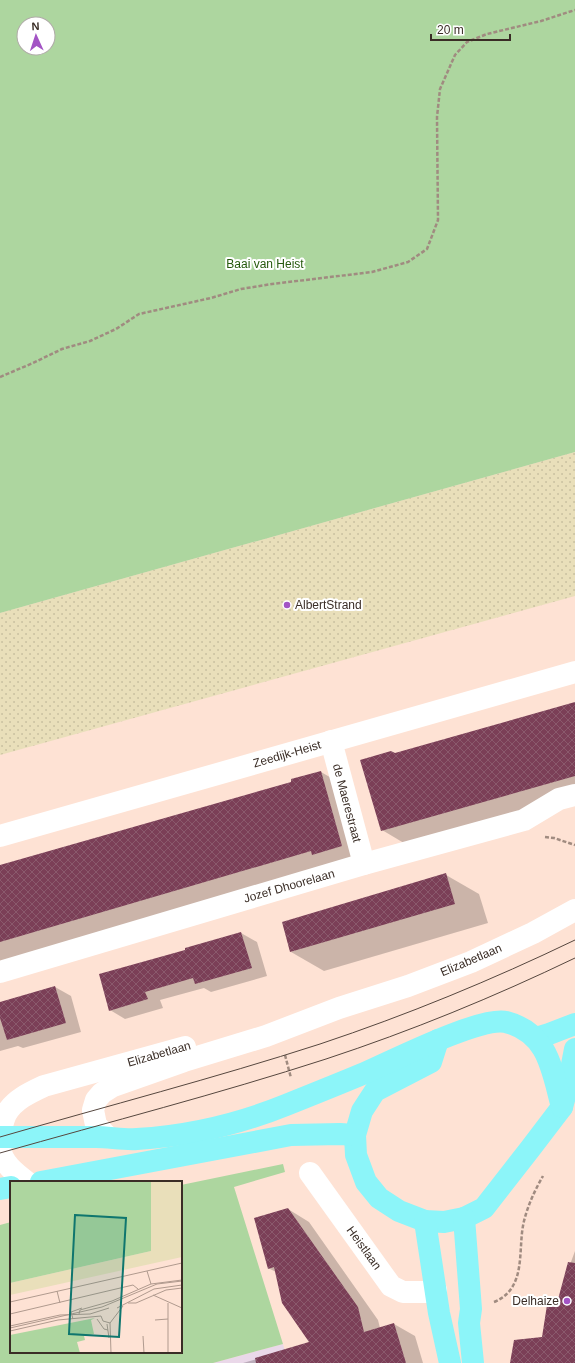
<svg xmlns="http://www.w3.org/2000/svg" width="575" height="1363" font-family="Helvetica,sans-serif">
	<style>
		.education { fill: #ead8e9 }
		.sand { fill: url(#sand-dots) }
		.park { fill: #add69f; fill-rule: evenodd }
		.shadow { fill: #0003 }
		.building { fill: url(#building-cross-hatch) }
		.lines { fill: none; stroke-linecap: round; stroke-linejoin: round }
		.path { stroke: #a08b80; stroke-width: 2.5; stroke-dasharray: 4 2; stroke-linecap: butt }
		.minor { stroke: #fff; stroke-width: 22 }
		.major { stroke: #8cf5f9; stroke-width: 22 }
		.tram { stroke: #56473f; stroke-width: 1 }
		.poi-dot { fill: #a354c5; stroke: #fff; stroke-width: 1.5 }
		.labels { text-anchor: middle; stroke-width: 4; stroke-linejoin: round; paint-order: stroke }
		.park-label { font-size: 12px; fill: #26590d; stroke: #fff }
		.poi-label { font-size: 12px; fill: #3a2d26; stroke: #fff; text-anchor: start }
		.street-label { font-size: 12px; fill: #3a2d26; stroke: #fff }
		.inset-road { fill: none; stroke: #b09a8e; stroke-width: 1 }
		.view { fill: #0f766e; fill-opacity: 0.15; stroke: #0f766e; stroke-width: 2 }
		.inset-edge { fill: none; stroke: #3a2d26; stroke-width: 2 }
	</style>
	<defs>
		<pattern id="sand-dots" width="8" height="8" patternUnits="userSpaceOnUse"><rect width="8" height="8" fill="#e9dfba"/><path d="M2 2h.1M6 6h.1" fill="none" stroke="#c9c0a0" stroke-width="1.8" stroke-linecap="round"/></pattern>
		<pattern id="building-cross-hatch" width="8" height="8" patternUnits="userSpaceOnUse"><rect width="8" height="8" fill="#7b3f57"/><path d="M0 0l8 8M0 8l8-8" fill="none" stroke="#8a596c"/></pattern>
	</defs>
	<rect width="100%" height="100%" fill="#fee2d4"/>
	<!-- education -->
	<polygon class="education" points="283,1344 288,1363 213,1363"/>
	<!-- sand -->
	<polygon class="sand" points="575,452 575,596 0,755 0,613"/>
	<!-- park -->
	<g class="park">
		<path d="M0 0H575V452L0 613ZM24 24H48V48H24Z"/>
		<polygon points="283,1164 285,1172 234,1187 283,1344 213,1363 0,1363 0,1225 11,1222 11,1352 181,1352 181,1185"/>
	</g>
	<!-- shadow -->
	<g class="shadow">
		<polygon points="575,703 575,804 414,849 382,830 395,754"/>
		<polygon points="321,772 354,791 375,865 0,970 0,866 292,783"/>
		<polygon points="446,875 479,894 488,923 324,971 291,952"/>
		<polygon points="241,933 257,942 267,976 211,992 204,988 160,1000 163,1008 125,1019 110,1010 187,951"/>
		<polygon points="55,987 71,996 81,1032 23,1048 18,1046 0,1051 0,1003"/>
		<polygon points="288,1209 309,1222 378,1320 380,1328 394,1324 415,1336 423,1363 243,1363 285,1351 310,1342 276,1272 268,1268"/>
		<polygon points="575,1251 575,1363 511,1363 542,1337 557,1308 568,1270"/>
	</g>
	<!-- building -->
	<g class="building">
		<polygon points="575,702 575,776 381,831 360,760 391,751 395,753"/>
		<polygon points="321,771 342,846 312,855 311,851 0,942 0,865 291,782 291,779"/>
		<polygon points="446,873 455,904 290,952 282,922"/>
		<polygon points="241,932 252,968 195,984 193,978 145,992 148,999 109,1011 99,974 185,950 185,948"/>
		<polygon points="55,986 66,1023 7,1040 0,1018 0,1002"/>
		<polygon points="288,1208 358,1307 364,1332 394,1323 406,1363 256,1363 255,1358 309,1342 282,1303 274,1267 268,1269 254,1218"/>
		<polygon points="568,1262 575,1263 575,1363 510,1363 514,1340 542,1337 547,1305 556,1307"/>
	</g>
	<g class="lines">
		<!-- path -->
		<g class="path">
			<polyline points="0,377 33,363 62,349 90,341 116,329 139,314 211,298 241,289 272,284 372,272 408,262 427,249 438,220 437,117 440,89 455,55 467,42 487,34 541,21 575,10"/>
			<polyline points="545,837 554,838 575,845"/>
			<polyline points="285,1055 291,1078"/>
			<path d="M494 1302C528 1288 517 1249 524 1221 528 1205 535 1190 543 1176"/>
		</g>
		<!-- minor -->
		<g class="minor">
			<polyline points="331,741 364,864"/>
			<polyline points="0,836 575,672"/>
			<polyline points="0,972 364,864 524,820 559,799 575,795"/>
			<path d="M0 1133C2 1127 3 1120 6 1114 14 1100 29 1093 44 1086L185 1047"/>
			<polyline points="108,1137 96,1125 93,1110 96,1100 102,1093 113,1086 184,1061 266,1036 339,1008 408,986 471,962 533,933 575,910"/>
			<path d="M0 1148C2 1163 15 1173 27 1182"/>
			<polyline points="310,1173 391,1286 403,1292 425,1292 436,1290"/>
		</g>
		<!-- major -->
		<g class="major">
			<polyline points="536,1038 549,1034 575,1024"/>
			<polyline points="438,1040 431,1062 375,1091 362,1111 355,1135 356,1155 366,1182 379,1198 399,1211 425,1221 444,1222 464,1218 484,1208 530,1149 562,1107 568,1085 575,1049"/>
			<path d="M0 1137C32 1137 64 1137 96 1137 109 1137 124 1140 137 1139 188 1136 239 1124 286 1105 311 1095 336 1085 360 1075 388 1063 480 1016 506 1022 549 1033 552 1071 562 1107"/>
			<polyline points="41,1182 291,1135 340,1134 355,1135"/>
			<polyline points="0,1189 11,1187"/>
			<polyline points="464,1218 471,1309 469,1323 473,1363"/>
			<polyline points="425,1221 439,1313 450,1363"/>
		</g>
		<!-- tram -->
		<g class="tram">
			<path d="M0 1137C107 1106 215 1078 320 1044 407 1015 492 980 575 940"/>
			<path d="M0 1153C109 1122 218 1094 326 1059 411 1031 494 997 575 958"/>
		</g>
	</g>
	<!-- markers -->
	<g class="poi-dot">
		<circle cx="287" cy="605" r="4"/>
		<circle cx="567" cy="1301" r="4"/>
	</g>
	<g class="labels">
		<!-- park labels -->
		<g class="park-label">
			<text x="265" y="268">Baai van Heist</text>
		</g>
		<!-- poi labels -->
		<g class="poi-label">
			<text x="295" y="609">AlbertStrand</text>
			<text x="559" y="1305" text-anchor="end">Delhaize</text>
		</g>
		<!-- street labels -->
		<g class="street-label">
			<text transform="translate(287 754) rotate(-16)" y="4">Zeedijk-Heist</text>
			<text transform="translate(347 803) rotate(75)" y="4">de Maerestraat</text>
			<text transform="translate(289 886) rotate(-16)" y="4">Jozef Dhoorelaan</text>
			<text transform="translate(471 960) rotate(-23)" y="4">Elizabetlaan</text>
			<text transform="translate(159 1054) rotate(-16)" y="4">Elizabetlaan</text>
			<text transform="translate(364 1248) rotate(54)" y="4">Heistlaan</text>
		</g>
	</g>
	<!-- overview -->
	<g transform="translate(10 1181)">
		<rect width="172" height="172" fill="#fee2d4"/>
		<path d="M141 0H172V76L0 114V102L141 70Z" fill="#e9dfba"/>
		<path d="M0 0H141V70L0 102ZM85 137 81 139 84 153 74 155 75 159 67 161 70 172H0V154Z" fill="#add69f"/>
		<path class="inset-road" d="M137 90 141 103M47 110 50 122M143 114 172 127M0 121 172 82M118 122H126L156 109 172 107M107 127 144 108 172 104M0 133 123 104 128 108M69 133 70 129 102 120 141 103 172 99M91 135 93 140 100 142 113 125M63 138 61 131 72 127M87 138 94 148 98 149M145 139 158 138M100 142 101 172M97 143 99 157M0 145 50 134 80 133 99 127M0 147 92 126 147 103 172 100M0 150 48 139 91 135M133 155 134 172M158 172V122"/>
		<path class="view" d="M65 34 116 37 109 156 59 153Z"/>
		<rect width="172" height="172" class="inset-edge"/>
	</g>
	<!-- north arrow -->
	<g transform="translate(36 36) rotate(357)"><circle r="19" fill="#ffffff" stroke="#b0aba8"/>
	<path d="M0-3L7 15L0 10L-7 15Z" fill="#a354c5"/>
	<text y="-6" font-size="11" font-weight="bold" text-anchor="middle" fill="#3a2d26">N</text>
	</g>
	<!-- scale -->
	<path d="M431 34v6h79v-6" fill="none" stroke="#3a2d26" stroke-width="2"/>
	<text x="437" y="34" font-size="12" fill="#3a2d26" stroke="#ffffff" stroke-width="3" paint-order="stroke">20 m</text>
</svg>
